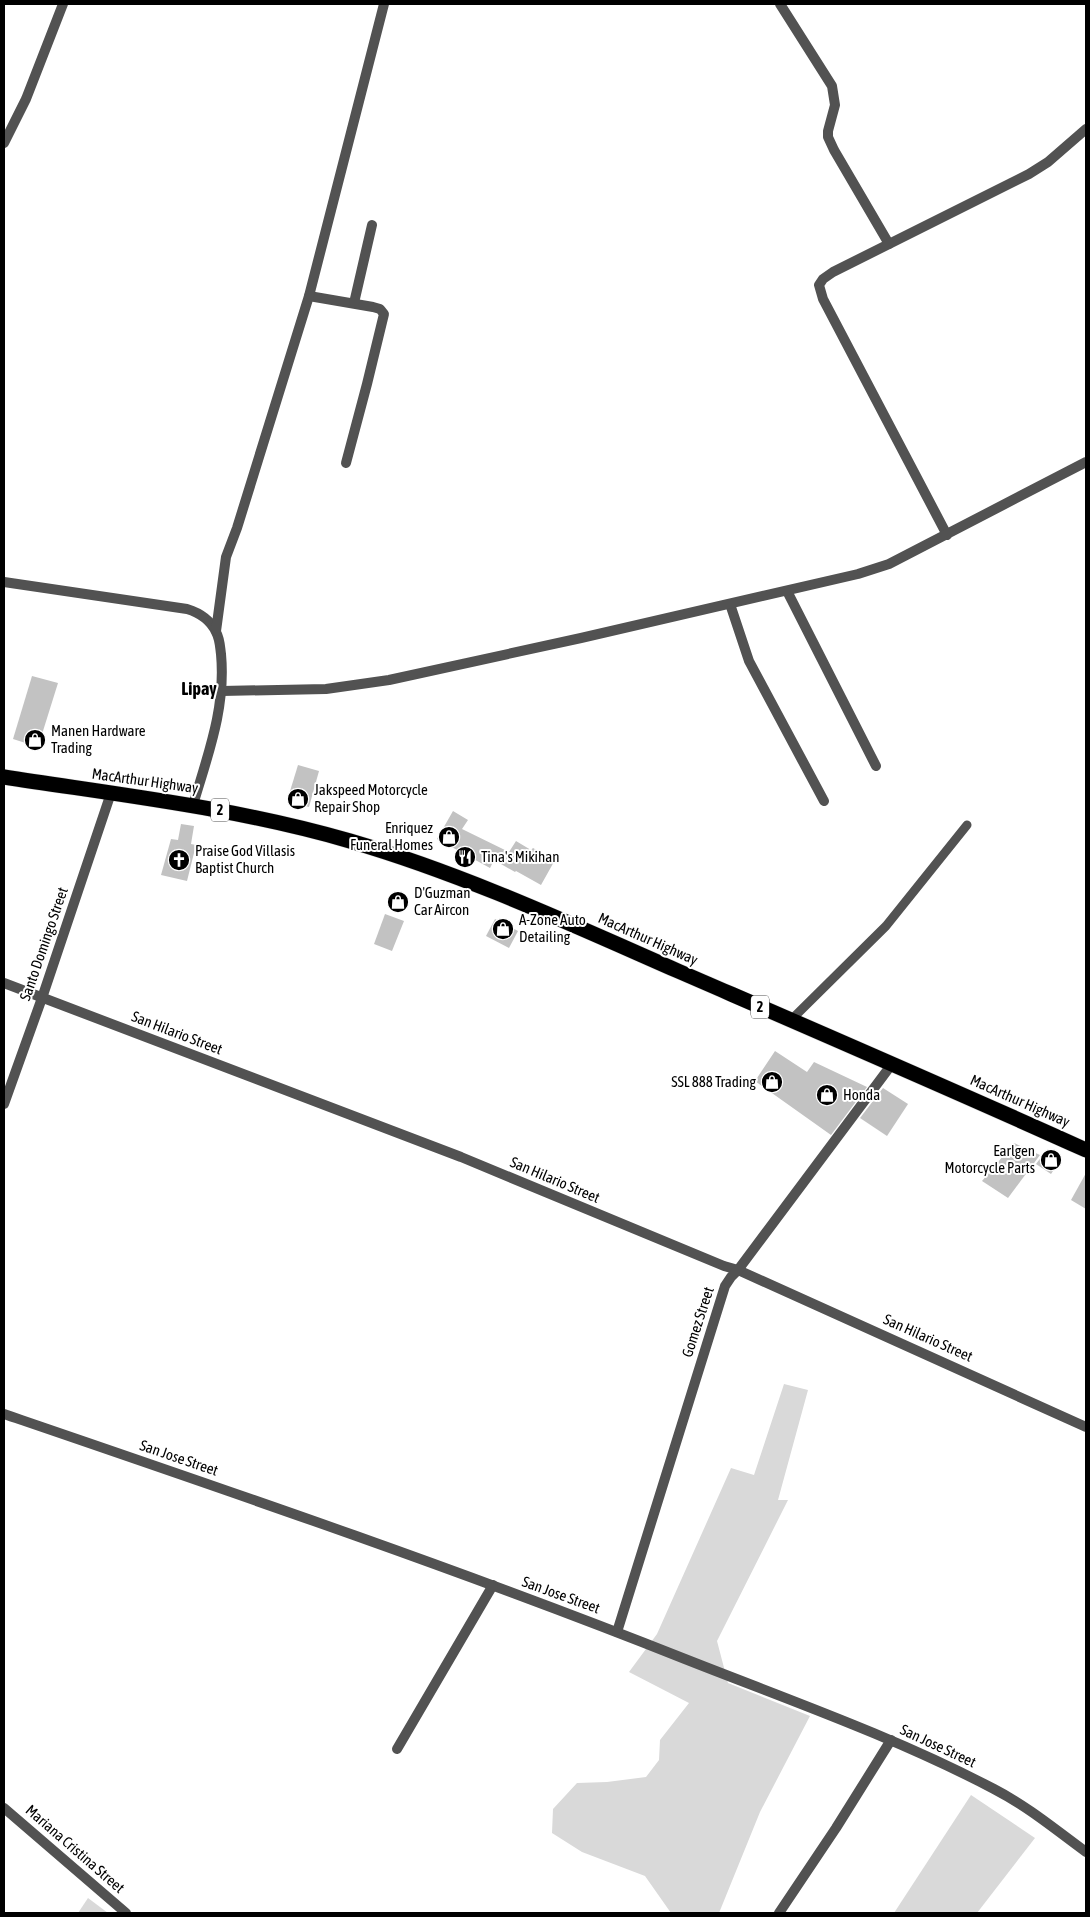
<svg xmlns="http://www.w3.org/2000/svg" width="1090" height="1917" font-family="'Asap Condensed',sans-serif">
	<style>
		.green { fill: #d9d9d9 }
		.building { fill: #c2c2c2 }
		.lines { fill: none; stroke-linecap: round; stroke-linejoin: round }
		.highway-casing { stroke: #dbdbdb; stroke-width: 16 }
		.lane { stroke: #525252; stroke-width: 9 }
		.street { stroke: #525252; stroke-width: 10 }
		.highway { stroke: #000; stroke-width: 15 }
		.labels { text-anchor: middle; stroke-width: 4; stroke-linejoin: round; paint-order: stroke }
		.shield { fill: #fff; stroke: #4c4c4c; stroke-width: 1 }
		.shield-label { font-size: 14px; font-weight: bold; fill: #000 }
		.poi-label { font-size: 15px; fill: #000; stroke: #fff; text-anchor: start }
		.street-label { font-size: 15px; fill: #000; stroke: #fff }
		.quarter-label { font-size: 18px; font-weight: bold; fill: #000; stroke: #fff }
	</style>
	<rect width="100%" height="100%" fill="#fff"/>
	<!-- green -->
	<g class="green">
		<polygon points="784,1384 808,1390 778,1500 788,1500 717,1641 728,1683 810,1716 760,1812 719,1913 671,1913 645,1876 582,1852 552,1833 553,1809 577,1783 607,1782 646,1777 659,1760 660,1740 689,1703 629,1672 657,1634 731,1468 754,1475"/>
		<polygon points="971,1795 1035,1838 977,1913 894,1913"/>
		<polygon points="88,1898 108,1913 78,1913"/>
	</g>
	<!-- building -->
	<g class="building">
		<polygon points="32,676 58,683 38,747 13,739"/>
		<polygon points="298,765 319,771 309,807 287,801"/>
		<polygon points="453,811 468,820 462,829 509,852 516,841 531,850 533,848 555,860 541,885 516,871 515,872 494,860 490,868 437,839"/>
		<polygon points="181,824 194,826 191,844 196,845 187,881 161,875 171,839 178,840"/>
		<polygon points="385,914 404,921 392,951 374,944"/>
		<polygon points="495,919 518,931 509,948 486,936"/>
		<polygon points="775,1051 807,1072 814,1062 867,1087 831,1135 755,1081"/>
		<polygon points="883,1088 908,1104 887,1136 860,1118"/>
		<polygon points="1014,1143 1040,1155 1008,1198 982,1181"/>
		<polygon points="1045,1152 1059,1162 1051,1174 1036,1164"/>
		<polygon points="1086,1173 1086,1209 1071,1200"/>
	</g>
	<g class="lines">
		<!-- highway casing -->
		<g class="highway-casing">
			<path id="highway" d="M4 777C120 795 237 808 350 841 463 874 571 924 678 971 814 1030 951 1089 1086 1150"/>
		</g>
		<!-- lane -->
		<polyline class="lane" points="791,1020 886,926 967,825"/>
		<!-- street -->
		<g class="street">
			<polyline points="780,4 832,86 835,105 828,131 828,137 834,150 889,244"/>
			<polyline points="4,143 26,99 63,4"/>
			<polyline points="309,296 373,307 380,309 384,314 367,384 346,463"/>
			<polyline points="354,303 372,225"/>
			<polyline points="947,535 823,299 819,285 823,279 833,272 1029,174 1048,162 1086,129"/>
			<path d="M4 582 187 609C200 613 210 619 216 632 220 639 220 647 221 654 226 708 208 754 193 805"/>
			<polyline points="787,591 876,766"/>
			<polyline points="730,604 749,661 824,801"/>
			<polyline points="216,631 226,557 237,528 309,296 384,4"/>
			<polyline points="222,691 326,689 389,680 581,638 858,574 889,564 1086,462"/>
			<polyline points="4,983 461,1157 724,1266 738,1270 1086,1427"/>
			<polyline points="4,1104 42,998 111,793"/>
			<path d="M4 1414C232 1492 461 1570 685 1659 789 1700 895 1737 994 1789 1027 1806 1056 1830 1086 1852"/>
			<polyline points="617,1632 725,1286 731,1277 738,1270 892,1064"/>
			<polyline points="397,1749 493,1585"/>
			<polyline points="4,1808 126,1913"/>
			<polyline points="779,1913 836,1828 891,1740"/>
		</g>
		<!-- highway -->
		<use href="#highway" class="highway"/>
	</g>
	<!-- icons -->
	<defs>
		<g id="shop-disc" transform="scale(1.125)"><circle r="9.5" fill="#000" stroke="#fff"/><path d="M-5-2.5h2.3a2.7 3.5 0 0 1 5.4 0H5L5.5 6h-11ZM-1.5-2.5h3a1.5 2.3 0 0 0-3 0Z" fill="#fff"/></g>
		<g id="restaurant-disc" transform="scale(1.125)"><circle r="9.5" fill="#000" stroke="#fff"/><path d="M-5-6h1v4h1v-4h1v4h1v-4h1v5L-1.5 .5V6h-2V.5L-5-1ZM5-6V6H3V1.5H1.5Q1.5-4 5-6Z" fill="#fff"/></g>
		<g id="church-disc" transform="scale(1.125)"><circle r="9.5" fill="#000" stroke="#fff"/><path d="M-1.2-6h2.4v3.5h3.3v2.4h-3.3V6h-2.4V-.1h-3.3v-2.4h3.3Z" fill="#fff"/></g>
	</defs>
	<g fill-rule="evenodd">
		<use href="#shop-disc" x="35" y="740"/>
		<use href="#shop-disc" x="298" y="799"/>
		<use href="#shop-disc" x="449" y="837"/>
		<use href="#restaurant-disc" x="465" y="857"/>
		<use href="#church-disc" x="179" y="860"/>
		<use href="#shop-disc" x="398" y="902"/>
		<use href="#shop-disc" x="503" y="929"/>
		<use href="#shop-disc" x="772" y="1082"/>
		<use href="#shop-disc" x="827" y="1095"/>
		<use href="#shop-disc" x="1051" y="1160"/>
	</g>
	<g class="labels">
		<!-- shield labels -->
		<g class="shield">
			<rect x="211" y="798.5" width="18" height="23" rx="4"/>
			<rect x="751" y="995.5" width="18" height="23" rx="4"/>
		</g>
		<g class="shield-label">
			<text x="220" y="815">2</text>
			<text x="760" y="1012">2</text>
		</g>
		<!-- poi labels -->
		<g class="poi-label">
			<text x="51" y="736">Manen Hardware<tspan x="51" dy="17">Trading</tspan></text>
			<text x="314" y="795">Jakspeed Motorcycle<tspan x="314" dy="17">Repair Shop</tspan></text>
			<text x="433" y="833" text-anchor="end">Enriquez<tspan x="433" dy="17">Funeral Homes</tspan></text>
			<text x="195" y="856">Praise God Villasis<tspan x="195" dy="17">Baptist Church</tspan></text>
			<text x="481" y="862">Tina's Mikihan</text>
			<text x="414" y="898">D'Guzman<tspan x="414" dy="17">Car Aircon</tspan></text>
			<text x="519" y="925">A-Zone Auto<tspan x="519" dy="17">Detailing</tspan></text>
			<text x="756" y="1087" text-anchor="end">SSL 888 Trading</text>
			<text x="843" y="1100">Honda</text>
			<text x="1035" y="1156" text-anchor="end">Earlgen<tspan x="1035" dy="17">Motorcycle Parts</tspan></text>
		</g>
		<!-- street labels -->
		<g class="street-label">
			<text transform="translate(145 781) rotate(8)" y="5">MacArthur Highway</text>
			<text transform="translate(648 939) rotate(24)" y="5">MacArthur Highway</text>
			<text transform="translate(44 944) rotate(-71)" y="5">Santo Domingo Street</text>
			<text transform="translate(177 1033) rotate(21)" y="5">San Hilario Street</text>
			<text transform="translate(1020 1101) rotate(24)" y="5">MacArthur Highway</text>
			<text transform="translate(555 1180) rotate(23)" y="5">San Hilario Street</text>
			<text transform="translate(698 1322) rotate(-72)" y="5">Gomez Street</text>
			<text transform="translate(928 1338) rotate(24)" y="5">San Hilario Street</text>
			<text transform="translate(179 1458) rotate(19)" y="5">San Jose Street</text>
			<text transform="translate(561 1595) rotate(20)" y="5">San Jose Street</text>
			<text transform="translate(938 1746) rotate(25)" y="5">San Jose Street</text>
			<text transform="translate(75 1849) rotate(41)" y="5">Mariana Cristina Street</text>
		</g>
		<!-- quarter labels -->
		<g class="quarter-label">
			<text x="199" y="695">Lipay</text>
		</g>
	</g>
	<!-- border -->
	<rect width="1090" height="1917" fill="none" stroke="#000000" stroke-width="10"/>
</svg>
